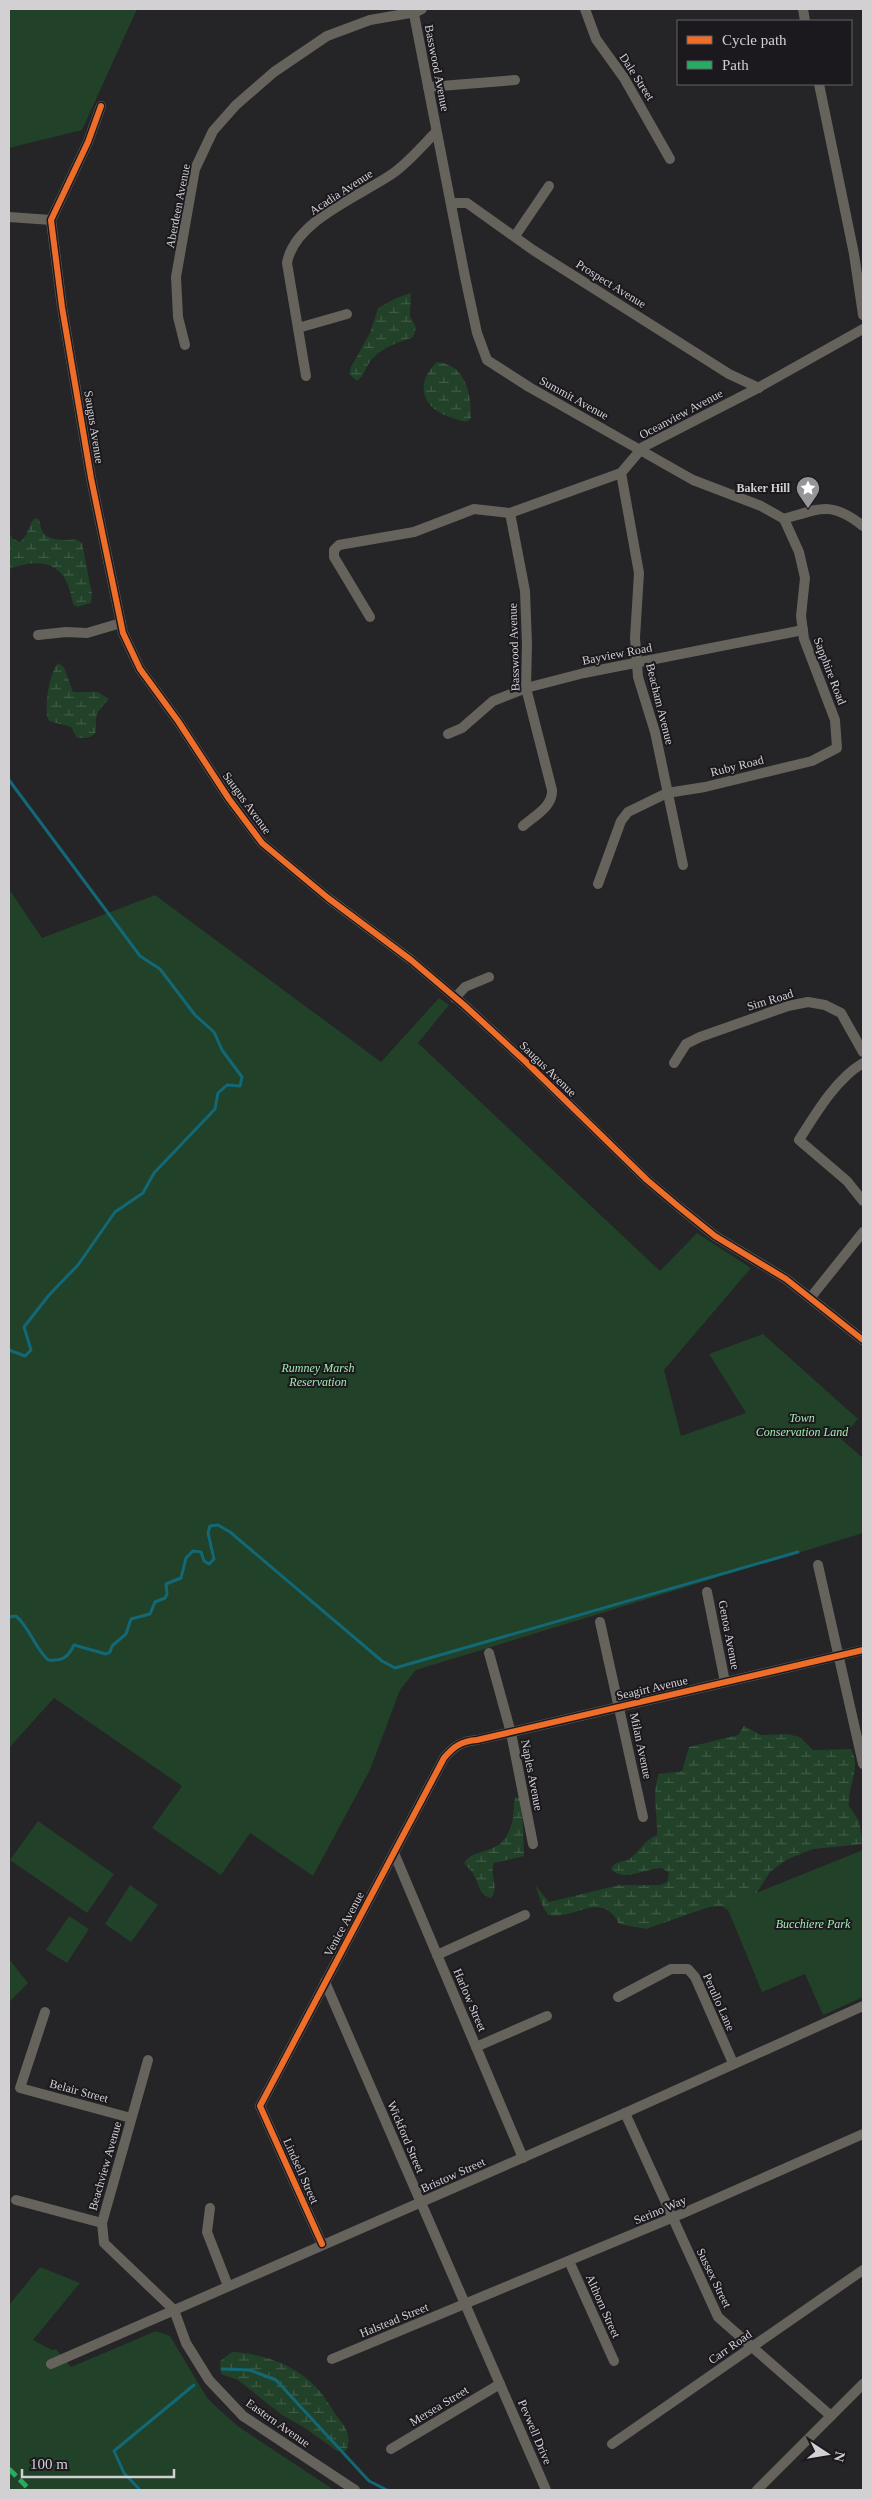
<svg xmlns="http://www.w3.org/2000/svg" width="872" height="2499" font-family="'Times New Roman',serif">
	<style>
		.wetland { fill: url(#wetland-marsh) }
		.park { fill: #214128 }
		.lines { fill: none; stroke-linecap: round; stroke-linejoin: round }
		.stream { stroke: #126876; stroke-width: 3 }
		.street { stroke: #66625c; stroke-width: 10 }
		.quiet { stroke: #26ab63; stroke-width: 5; stroke-dasharray: 10 5; stroke-linecap: butt }
		.cycleway-casing { stroke: #1c191e; stroke-width: 9 }
		.cycleway { stroke: #ee6e29; stroke-width: 6 }
		.labels { text-anchor: middle; stroke-width: 4; stroke-linejoin: round; paint-order: stroke }
		.street-label { font-size: 12px; fill: #d2d0d3; stroke: #1c191e }
		.poi-label { font-size: 12px; font-weight: bold; fill: #d2d0d3; stroke: #1c191e; text-anchor: end }
		.park-label { font-size: 12px; font-style: italic; fill: #a0ecae; stroke: #1c191e }
	</style>
	<defs>
		<pattern id="wetland-marsh" width="20" height="14" patternUnits="userSpaceOnUse" patternTransform="scale(1.25)"><rect width="20" height="14" fill="#214128"/><path d="M1 5h8M5 5V1M11 12h8M15 12V8" fill="none" stroke="#405b46"/></pattern>
	</defs>
	<rect width="100%" height="100%" fill="#252426"/>
	<!-- wetland -->
	<g class="wetland">
		<path d="M411 293 410 316 416 328 413 337C398 343 384 346 372 359 366 365 365 376 357 381L349 374 351 367 370 333 378 308 396 298Z"/>
		<path d="M437 362C466 365 471 393 471 418L468 421C463 422 458 420 453 418 423 410 413 384 437 362Z"/>
		<path d="M35 518 39 519C40 522 40 525 41 528 44 541 64 541 75 539L82 543 92 594 91 603 77 607 73 604C67 564 45 556 9 569V533L13 539 20 542C29 535 27 526 35 518Z"/>
		<path d="M58 663 64 667 73 692H98L109 699C105 703 101 708 98 712 91 724 107 739 77 738L71 727 49 721C43 711 49 673 58 663Z"/>
		<path d="M744 1726 761 1735 787 1734 800 1737 813 1750 851 1749C862 1768 847 1786 849 1806L859 1821 863 1844 813 1849 786 1860 770 1872 756 1894 732 1913 722 1906 709 1907 646 1929 619 1924C602 1889 574 1921 548 1915L543 1907 535 1885 549 1902 619 1885H661L667 1882 669 1873 662 1868C647 1868 623 1883 611 1869 616 1859 626 1863 632 1857 640 1850 646 1839 657 1835 658 1816 651 1793 659 1774L682 1771 689 1747 738 1735Z"/>
		<path d="M515 1797 519 1798 522 1808 524 1856 494 1863C489 1875 500 1887 491 1898 478 1895 479 1882 472 1872 470 1869 466 1866 464 1863 475 1846 499 1857 510 1829 514 1819 513 1808 515 1797Z"/>
		<path d="M232 2352C260 2353 295 2364 315 2386 323 2394 329 2404 335 2414 345 2426 353 2435 346 2451H337L305 2428 282 2415 238 2380 221 2374 220 2361Z"/>
	</g>
	<!-- park -->
	<g class="park">
		<polygon points="9,9 137,9 82,130 9,148"/>
		<polygon points="9,889 42,938 155,895 381,1062 439,998 449,1005 418,1043 660,1271 697,1233 751,1268 664,1370 681,1436 746,1413 709,1354 763,1334 858,1419 841,1439 863,1458 863,1533 416,1670 400,1690 370,1770 313,1876 250,1833 221,1875 152,1828 182,1786 54,1698 9,1748"/>
		<polygon points="38,1821 114,1874 87,1913 10,1860"/>
		<polygon points="863,1850 863,1997 823,2015 805,1974 762,1992 726,1905"/>
		<polygon points="130,1885 158,1905 131,1942 105,1924"/>
		<polygon points="69,1916 89,1929 67,1963 46,1950"/>
		<polygon points="9,1959 28,1983 9,2002"/>
		<polygon points="40,2267 80,2283 33,2340 52,2350 56,2349 71,2367 156,2331 170,2336 207,2398 224,2414 239,2427 334,2490 9,2490 9,2305"/>
	</g>
	<g class="lines">
		<!-- stream -->
		<g class="stream">
			<polyline points="9,780 140,956 160,969 195,1015 214,1032 222,1050 242,1077 240,1086 227,1085 218,1093 215,1109 154,1173 143,1193 115,1212 78,1265 49,1295 24,1327 31,1350 25,1356 9,1350"/>
			<path d="M9 1617 16 1616C30 1628 34 1647 48 1660 62 1661 68 1658 74 1645L106 1654 110 1652 112 1646 126 1634 131 1619 150 1614 155 1602 165 1598 167 1594 166 1584 181 1578 186 1558 193 1551 201 1552 204 1561 209 1564 214 1559 208 1533 210 1526 218 1525 230 1532 382 1661 395 1668 798 1552"/>
			<polyline points="222,2369 250,2370 276,2380 369,2481 387,2490"/>
			<polyline points="140,2490 124,2473 114,2451 194,2385"/>
		</g>
		<!-- street -->
		<g class="street">
			<path d="M413 9 465 277 477 333 487 360 529 387 693 480 761 506 784 519C821 508 831 501 863 526"/>
			<polyline points="585,9 596,39 624,78 670,159"/>
			<polyline points="803,9 805,21"/>
			<polyline points="819,84 854,254 863,315"/>
			<polyline points="428,87 515,80"/>
			<polyline points="101,106 88,142 51,220 62,307 91,478 123,633 140,669 178,721 229,799 262,843 328,898 411,960 464,1005 526,1062 647,1180 679,1207 715,1236 786,1279 863,1340"/>
			<polyline points="452,203 467,203 533,250 729,374 759,388"/>
			<polyline points="9,217 51,220"/>
			<polyline points="515,236 549,186"/>
			<polyline points="298,328 347,314"/>
			<polyline points="185,345 178,317 176,277 195,169 213,131 236,105 274,72 327,36 370,20 416,12 422,9"/>
			<path d="M306 376 287 263C294 221 360 196 392 174 408 163 422 146 436 132"/>
			<polyline points="621,473 639,573 635,638 638,677 655,732 683,865"/>
			<path d="M510 513 525 591 527 644 526 688 552 790C553 807 534 816 523 826"/>
			<polyline points="370,617 334,557 334,550 339,545 414,532 474,509 510,513 621,473 643,447 756,389 863,329"/>
			<polyline points="38,635 66,632 87,633 121,623"/>
			<polyline points="448,734 462,728 493,701 526,688 584,673 803,630"/>
			<polyline points="598,884 621,821 628,812 667,793 705,787 812,761 837,748 835,720 804,639 801,616 805,578 799,552 784,519"/>
			<polyline points="455,998 465,987 489,977"/>
			<polyline points="674,1063 686,1044 700,1037 788,1006 808,1002 825,1005 841,1013 863,1052"/>
			<path d="M863 1063C836 1079 816 1113 799 1140L847 1181 863 1201"/>
			<polyline points="811,1297 863,1232"/>
			<polyline points="818,1565 863,1764"/>
			<polyline points="707,1592 725,1682"/>
			<polyline points="600,1622 643,1817"/>
			<polyline points="489,1653 511,1733 533,1844"/>
			<polyline points="394,1853 523,2158"/>
			<polyline points="437,1955 525,1915"/>
			<polyline points="325,1982 546,2490"/>
			<polyline points="618,1997 671,1969 688,1969 695,1977 733,2063"/>
			<polyline points="45,2012 20,2088 131,2118"/>
			<polyline points="476,2047 547,2016"/>
			<polyline points="148,2060 102,2223 104,2243 174,2310 186,2343 209,2380 243,2416 355,2490"/>
			<polyline points="625,2113 718,2317 831,2416"/>
			<polyline points="16,2200 102,2223"/>
			<polyline points="210,2208 207,2232 228,2286"/>
			<path d="M322 2244 260 2106 444 1758C454 1746 462 1741 477 1740L863 1650"/>
			<polyline points="569,2261 614,2361"/>
			<polyline points="332,2359 686,2212 863,2134"/>
			<polyline points="51,2364 625,2113 863,2006"/>
			<polyline points="612,2444 863,2270"/>
			<polyline points="391,2449 500,2384"/>
			<polyline points="757,2490 863,2384"/>
		</g>
		<!-- quiet -->
		<polyline class="quiet" points="9,2469 30,2490"/>
		<!-- cycleway casing -->
		<g class="cycleway-casing">
			<g id="cycleway">
				<polyline points="101,106 88,142 51,220 62,307 91,478 123,633 140,669 178,721 229,799 262,843 328,898 411,960 464,1005 526,1062 647,1180 679,1207 715,1236 786,1279 863,1340"/>
				<path d="M322 2244 260 2106 444 1758C454 1746 462 1741 477 1740L863 1650"/>
			</g>
		</g>
		<!-- cycleway -->
		<use href="#cycleway" class="cycleway"/>
	</g>
	<!-- icons -->
	<defs>
		<g id="sight-pin" transform="scale(1.25)"><path d="M0 17L-7.5 6A9.5 9.5 0 1 1 7.5 6Z" fill="#959496" stroke="#1c191e"/><path d="M0-6L1.8-2.2L6-1.7L2.9 1.2L3.7 5.4L0 3.3L-3.7 5.4L-2.9 1.2L-6-1.7L-1.8-2.2Z" fill="#fff"/></g>
	</defs>
	<g fill-rule="evenodd">
		<use href="#sight-pin" x="808" y="488"/>
	</g>
	<g class="labels">
		<!-- street labels -->
		<g class="street-label">
			<text transform="translate(437 68) rotate(79)" y="4">Basswood Avenue</text>
			<text transform="translate(637 77) rotate(57)" y="4">Dale Street</text>
			<text transform="translate(341 192) rotate(-33)" y="4">Acadia Avenue</text>
			<text transform="translate(178 206) rotate(-79)" y="4">Aberdeen Avenue</text>
			<text transform="translate(611 284) rotate(32)" y="4">Prospect Avenue</text>
			<text transform="translate(574 398) rotate(29)" y="4">Summit Avenue</text>
			<text transform="translate(681 414) rotate(-28)" y="4">Oceanview Avenue</text>
			<text transform="translate(94 427) rotate(81)" y="4">Saugus Avenue</text>
			<text transform="translate(514 647) rotate(-92)" y="4">Basswood Avenue</text>
			<text transform="translate(617 654) rotate(-11)" y="4">Bayview Road</text>
			<text transform="translate(830 671) rotate(69)" y="4">Sapphire Road</text>
			<text transform="translate(660 704) rotate(76)" y="4">Beacham Avenue</text>
			<text transform="translate(737 766) rotate(-14)" y="4">Ruby Road</text>
			<text transform="translate(247 803) rotate(54)" y="4">Saugus Avenue</text>
			<text transform="translate(770 1000) rotate(-17)" y="4">Sim Road</text>
			<text transform="translate(548 1069) rotate(44)" y="4">Saugus Avenue</text>
			<text transform="translate(729 1635) rotate(79)" y="4">Genoa Avenue</text>
			<text transform="translate(652 1688) rotate(-13)" y="4">Seagirt Avenue</text>
			<text transform="translate(641 1746) rotate(78)" y="4">Milan Avenue</text>
			<text transform="translate(532 1775) rotate(79)" y="4">Naples Avenue</text>
			<text transform="translate(344 1924) rotate(-62)" y="4">Venice Avenue</text>
			<text transform="translate(470 2000) rotate(67)" y="4">Harlow Street</text>
			<text transform="translate(719 2002) rotate(66)" y="4">Perullo Lane</text>
			<text transform="translate(79 2091) rotate(15)" y="4">Belair Street</text>
			<text transform="translate(406 2137) rotate(67)" y="4">Wickford Street</text>
			<text transform="translate(105 2166) rotate(-74)" y="4">Beachview Avenue</text>
			<text transform="translate(301 2171) rotate(66)" y="4">Lindsell Street</text>
			<text transform="translate(453 2175) rotate(-24)" y="4">Bristow Street</text>
			<text transform="translate(660 2210) rotate(-23)" y="4">Serino Way</text>
			<text transform="translate(714 2278) rotate(64)" y="4">Sussex Street</text>
			<text transform="translate(603 2306) rotate(66)" y="4">Althorn Street</text>
			<text transform="translate(394 2320) rotate(-22)" y="4">Halstead Street</text>
			<text transform="translate(730 2347) rotate(-35)" y="4">Carr Road</text>
			<text transform="translate(439 2406) rotate(-31)" y="4">Mersea Street</text>
			<text transform="translate(278 2423) rotate(35)" y="4">Eastern Avenue</text>
			<text transform="translate(535 2432) rotate(67)" y="4">Pevwell Drive</text>
		</g>
		<!-- poi labels -->
		<g class="poi-label">
			<text x="790" y="492">Baker Hill</text>
		</g>
		<!-- park labels -->
		<g class="park-label">
			<text x="318" y="1372">Rumney Marsh<tspan x="318" dy="14">Reservation</tspan></text>
			<text x="802" y="1422">Town<tspan x="802" dy="14">Conservation Land</tspan></text>
			<text x="813" y="1928">Bucchiere Park</text>
		</g>
	</g>
	<!-- border -->
	<rect width="872" height="2499" fill="none" stroke="#d2d0d3" stroke-width="20"/>
	<!-- legend -->
	<rect x="677" y="20" width="175" height="65" fill="#1c191e" stroke="#656266"/>
	<rect x="687" y="36" width="25" height="8" fill="#ee6e29" stroke="#656266"/>
	<text x="722" y="45" font-size="15" fill="#d2d0d3">Cycle path</text>
	<rect x="687" y="61" width="25" height="8" fill="#26ab63" stroke="#656266"/>
	<text x="722" y="70" font-size="15" fill="#d2d0d3">Path</text>
	<!-- north arrow -->
	<g transform="translate(827 2454) rotate(102)" stroke="#1c191e" stroke-width="4" paint-order="stroke">
	<path d="M0-4L9 19L0 12L-9 19Z" fill="#d2d0d3"/>
	<text y="-8" font-size="14" font-weight="bold" text-anchor="middle" fill="#d2d0d3">N</text>
	</g>
	<!-- scale -->
	<path d="M22 2469v8h152v-8" fill="none" stroke="#d2d0d3" stroke-width="2.5"/>
	<text x="30" y="2469" font-size="15" fill="#d2d0d3" stroke="#1c191e" stroke-width="4" paint-order="stroke">100 m</text>
</svg>
